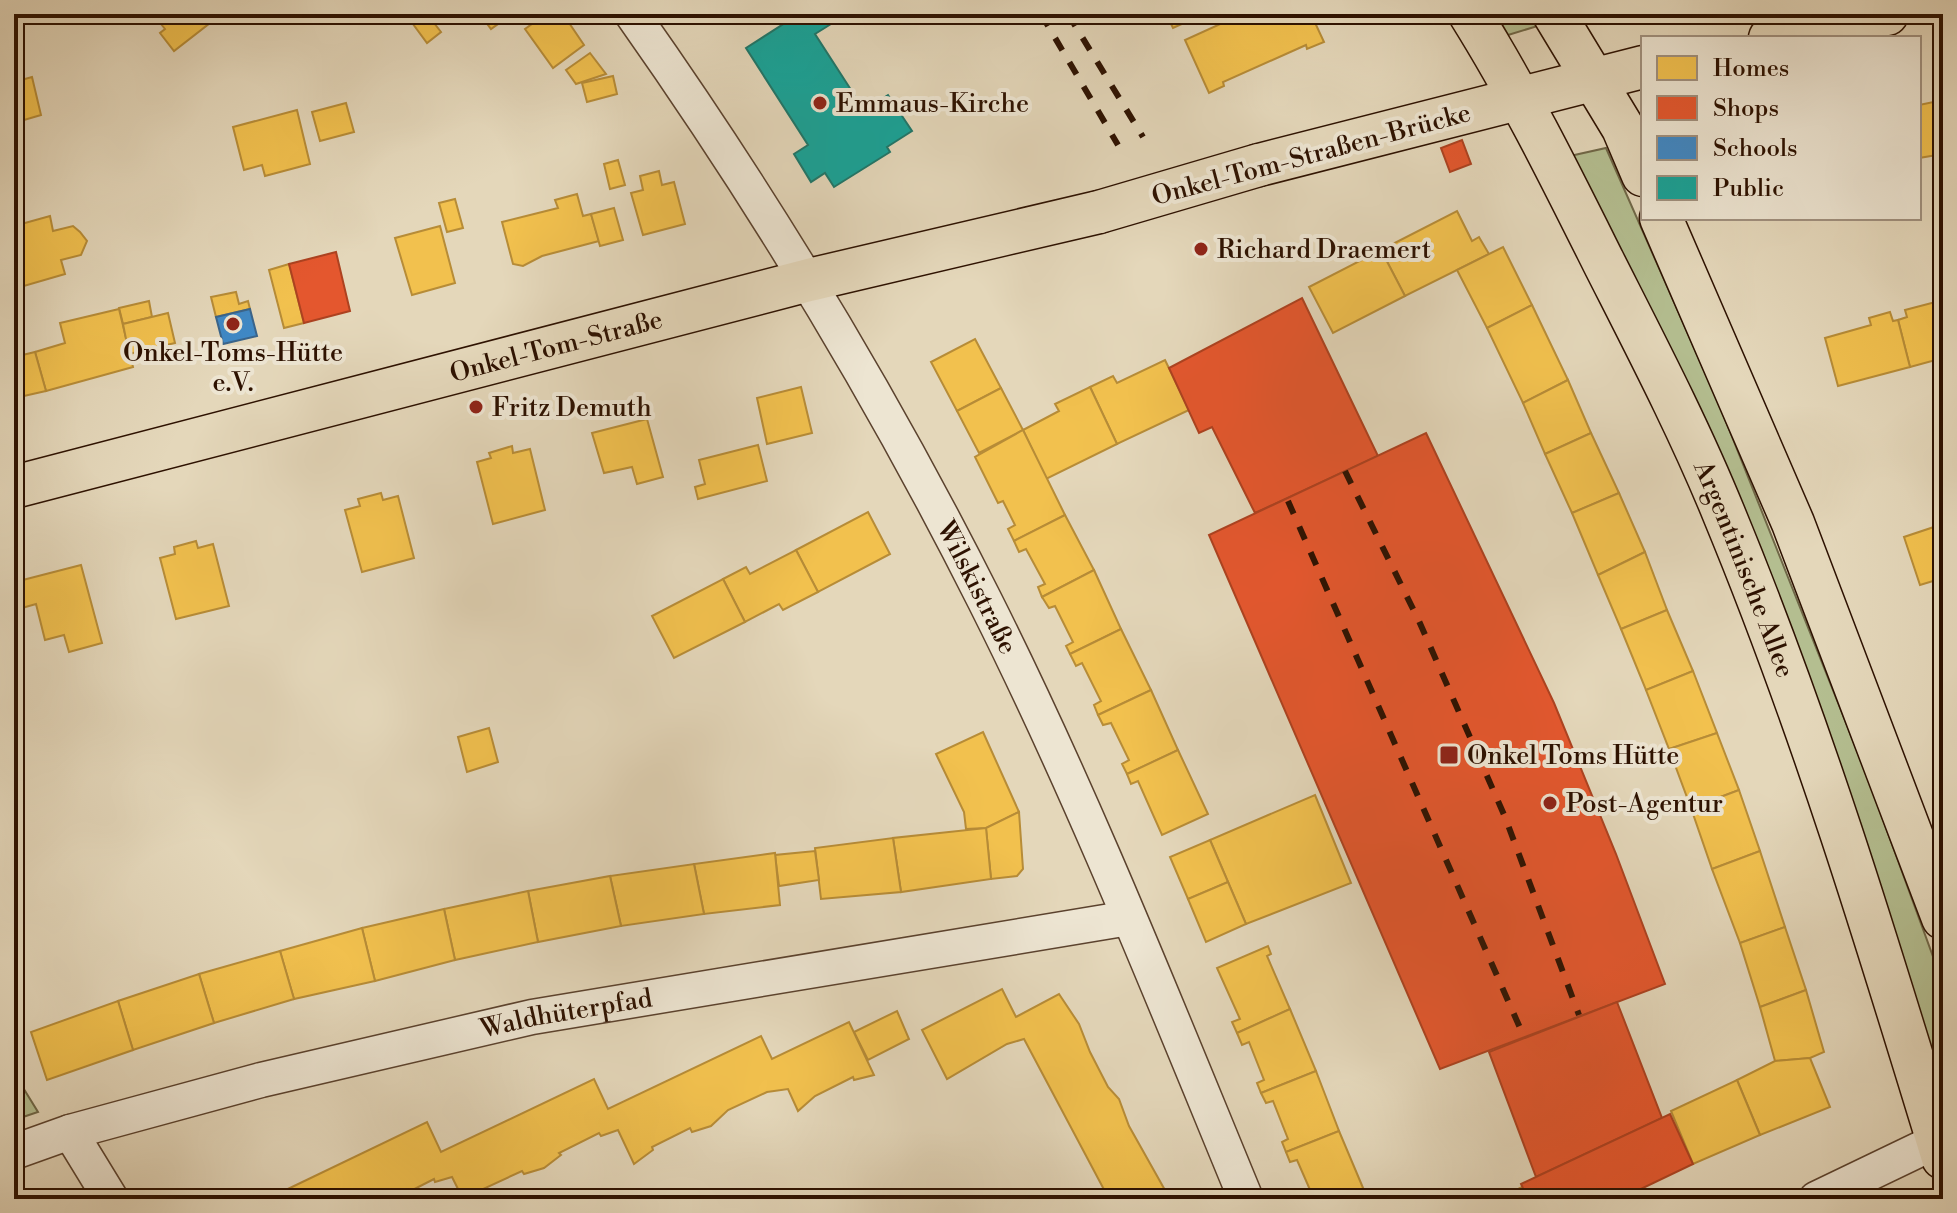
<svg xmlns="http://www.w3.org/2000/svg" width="1957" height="1213" font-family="'Libre Bodoni',serif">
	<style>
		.green { fill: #b4be90; stroke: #706848; stroke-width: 2 }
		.homes { fill: #f2c14e; stroke: #b78c37; stroke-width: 2 }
		.shops { fill: #e4572e; stroke: #ad4220; stroke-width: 2 }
		.schools { fill: #3f88c5; stroke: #3a648a; stroke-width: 2 }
		.public { fill: #17a398; stroke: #1e776a; stroke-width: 2 }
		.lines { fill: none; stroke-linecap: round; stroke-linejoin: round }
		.minor-casing { stroke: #5b422e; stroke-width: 37 }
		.major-casing { stroke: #2d1100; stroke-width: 45 }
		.minor { stroke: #ede5d2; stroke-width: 34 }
		.major { stroke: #e4d7ba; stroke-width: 42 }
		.rail { stroke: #2d1100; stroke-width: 6; stroke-dasharray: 14 14; stroke-linecap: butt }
		.major-bridge-casing { stroke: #2d1100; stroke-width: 45; stroke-linecap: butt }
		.major-bridge { stroke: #e4d7ba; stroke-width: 42 }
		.poi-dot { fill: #8f2418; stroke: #ede5d2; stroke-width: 3 }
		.labels { text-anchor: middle; stroke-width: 8; stroke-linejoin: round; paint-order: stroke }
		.poi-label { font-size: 26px; fill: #2d1100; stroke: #ede5d2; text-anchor: start }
		.street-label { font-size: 26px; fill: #2d1100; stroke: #ede5d2 }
	</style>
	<rect width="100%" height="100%" fill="#e4d7ba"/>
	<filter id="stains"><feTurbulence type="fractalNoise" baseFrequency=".0025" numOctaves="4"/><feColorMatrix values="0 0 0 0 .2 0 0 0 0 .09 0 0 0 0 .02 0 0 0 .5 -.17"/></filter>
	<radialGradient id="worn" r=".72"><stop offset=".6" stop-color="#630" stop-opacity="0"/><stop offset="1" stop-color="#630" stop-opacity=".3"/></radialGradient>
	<!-- green -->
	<g class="green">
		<polygon points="1496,14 1534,14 1541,25 1508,35"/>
		<polygon points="1606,148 1719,404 1866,773 1943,984 1943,1063 1936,1065 1863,833 1814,695 1570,156"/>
		<polygon points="14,1073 38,1112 14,1120"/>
	</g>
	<!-- homes -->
	<g class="homes">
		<polygon points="153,14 203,14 210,23 174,51 160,33 165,29"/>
		<polygon points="418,14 427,14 441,32 427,43 410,20"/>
		<polygon points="480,14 512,14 491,29"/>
		<polygon points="546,14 563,14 584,45 553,68 525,29"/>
		<polygon points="1166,14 1204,14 1173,28"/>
		<polygon points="1224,14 1311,14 1324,42 1307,49 1306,45 1223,82 1224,86 1209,93 1185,40 1227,21"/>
		<polygon points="590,53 606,74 576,84 566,70"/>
		<polygon points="613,76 617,94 587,102 582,83"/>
		<polygon points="32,77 41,115 14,123 14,82"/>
		<polygon points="1943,100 1943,154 1919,158 1919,105"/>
		<polygon points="346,103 354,132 320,141 312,112"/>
		<polygon points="297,110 310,164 265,176 262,165 244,170 233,127"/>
		<polygon points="618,160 625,185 610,189 604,164"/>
		<polygon points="659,171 662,185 674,182 685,224 643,235 631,193 643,190 640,176"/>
		<polygon points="577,194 583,216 591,214 599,241 542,256 523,266 513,264 502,222 558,208 555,200"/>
		<polygon points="455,199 463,228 447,232 439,203"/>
		<polygon points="614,208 623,240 600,246 591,214"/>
		<polygon points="1457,211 1472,241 1479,237 1489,254 1405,296 1381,250"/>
		<polygon points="50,216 53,231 73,226 80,232 87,241 81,255 61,260 65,274 17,288 14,226"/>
		<polygon points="440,226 455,283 412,295 395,238"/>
		<polygon points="1503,247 1532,305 1487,328 1457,270"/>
		<polygon points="1381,250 1405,296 1333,333 1309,287"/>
		<polygon points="289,264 304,323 284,328 269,270"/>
		<polygon points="236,292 239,304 248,301 250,309 216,317 211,297"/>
		<polygon points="1943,300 1943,358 1910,367 1898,320 1907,317 1905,310"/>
		<polygon points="149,301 152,317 123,324 119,308"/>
		<polygon points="1532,305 1568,380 1523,403 1487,328"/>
		<polygon points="119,309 133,367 46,391 35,352 65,343 60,323"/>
		<polygon points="1890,312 1893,321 1898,320 1910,367 1838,386 1825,338 1871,325 1869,318"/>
		<polygon points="168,313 175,343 129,354 123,324"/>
		<polygon points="975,339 1001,388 957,411 931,362"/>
		<polygon points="35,352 46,391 15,398 14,357"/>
		<polygon points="1165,360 1189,410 1117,444 1090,387 1113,376 1117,383"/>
		<polygon points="1568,380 1591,433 1545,454 1523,403"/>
		<polygon points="801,387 812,433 767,444 757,398"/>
		<polygon points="1090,387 1117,444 1046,479 1023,430 1059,411 1055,404"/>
		<polygon points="1001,388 1023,430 979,453 957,411"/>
		<polygon points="647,419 663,477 637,484 632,467 604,473 592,433"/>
		<polygon points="1023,430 1065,515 1014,541 1008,529 1015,525 1003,501 998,503 975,457"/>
		<polygon points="1591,433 1619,493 1572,513 1545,454"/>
		<polygon points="758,445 767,481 698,499 695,487 705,484 699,460"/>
		<polygon points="512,446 513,453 530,449 545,510 493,524 477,462 491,458 489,453"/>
		<polygon points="381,493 383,500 398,496 414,558 362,572 345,510 360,506 358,499"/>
		<polygon points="1619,493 1645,552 1598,575 1572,513"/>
		<polygon points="868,512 890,554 818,592 796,550"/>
		<polygon points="1065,515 1094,570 1042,597 1038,587 1045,584 1026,549 1019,552 1014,541"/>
		<polygon points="1943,524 1943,578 1920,585 1904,537"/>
		<polygon points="196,541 198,548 213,544 229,606 176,619 160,558 175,554 174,547"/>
		<polygon points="796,550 818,592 783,610 779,604 745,622 723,579 746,567 750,574"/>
		<polygon points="1645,552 1667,610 1621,629 1598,575"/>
		<polygon points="81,565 102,643 69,652 64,635 45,640 36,604 22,608 15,582"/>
		<polygon points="1094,570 1121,629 1070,654 1066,646 1073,642 1055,606 1049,608 1042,597"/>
		<polygon points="723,579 745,622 674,658 652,616"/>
		<polygon points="1667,610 1693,671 1646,690 1621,629"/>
		<polygon points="1121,629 1151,690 1098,715 1094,705 1101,701 1082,663 1076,666 1070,654"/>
		<polygon points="1693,671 1717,733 1669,749 1646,690"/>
		<polygon points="1151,690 1178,750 1127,774 1122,764 1129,760 1111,723 1103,725 1098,715"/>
		<polygon points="489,728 498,762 467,772 458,737"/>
		<polygon points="983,732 1019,812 986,828 966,829 964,812 936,754"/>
		<polygon points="1717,733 1739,790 1691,808 1669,749"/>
		<polygon points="1178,750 1208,814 1162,835 1138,781 1131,784 1127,774"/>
		<polygon points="1739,790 1760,851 1712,869 1691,808"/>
		<polygon points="1315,795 1351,883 1246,924 1210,840"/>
		<polygon points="1019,812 1023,869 1017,876 991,879 986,828"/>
		<polygon points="986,828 991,879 901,892 893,838"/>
		<polygon points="893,838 901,892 821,899 815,848"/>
		<polygon points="1210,840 1228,882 1188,899 1170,857"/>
		<polygon points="815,851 819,880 779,886 775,855"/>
		<polygon points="1760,851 1785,927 1740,943 1712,869"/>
		<polygon points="775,853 780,905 704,914 694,864"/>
		<polygon points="694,864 704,914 621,926 610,876"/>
		<polygon points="610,876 621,926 538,942 528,891"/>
		<polygon points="1228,882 1246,924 1206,942 1188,899"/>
		<polygon points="528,891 538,942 455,960 444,909"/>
		<polygon points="444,909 455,960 375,981 362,928"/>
		<polygon points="1785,927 1806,990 1760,1007 1740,943"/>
		<polygon points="362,928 375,981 294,999 280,951"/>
		<polygon points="1268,946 1271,954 1267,956 1290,1009 1237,1033 1232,1022 1240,1019 1217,968"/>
		<polygon points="280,951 294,999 214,1023 199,974"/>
		<polygon points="199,974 214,1023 133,1050 118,1001"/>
		<polygon points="1002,989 1016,1017 1059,994 1079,1024 1090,1052 1108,1087 1119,1099 1129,1126 1170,1199 1109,1199 1024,1039 1007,1044 947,1079 922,1030"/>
		<polygon points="1806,990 1824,1052 1810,1058 1775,1061 1760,1007"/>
		<polygon points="118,1001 133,1050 47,1080 31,1032"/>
		<polygon points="1290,1009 1316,1071 1261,1093 1257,1083 1264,1080 1249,1042 1242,1045 1237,1033"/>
		<polygon points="897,1011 909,1039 868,1060 854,1032"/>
		<polygon points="849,1022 874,1075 854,1080 853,1077 815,1096 798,1111 788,1089 767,1092 728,1110 711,1126 692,1132 690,1128 652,1147 653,1150 634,1164 618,1130 601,1136 599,1133 559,1153 561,1155 544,1168 524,1174 522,1171 483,1189 474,1199 463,1199 452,1177 435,1182 434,1179 395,1199 267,1199 427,1122 441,1152 594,1079 608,1109 761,1036 772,1059"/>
		<polygon points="1810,1058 1830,1107 1760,1135 1737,1080 1775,1061"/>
		<polygon points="1316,1071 1339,1131 1286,1152 1282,1142 1288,1139 1273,1101 1266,1103 1261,1093"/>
		<polygon points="1737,1080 1760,1135 1693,1164 1671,1111"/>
		<polygon points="1339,1131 1366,1195 1354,1199 1314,1199 1297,1160 1290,1162 1286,1152"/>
		<polygon points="1522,1187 1528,1199 1497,1199"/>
	</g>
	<!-- shops -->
	<g class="shops">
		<polygon points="1462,140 1471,164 1450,172 1441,148"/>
		<polygon points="336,252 350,311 304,323 289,264"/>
		<polygon points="1302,298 1378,456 1255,513 1212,427 1199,433 1169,368"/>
		<polygon points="1426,433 1554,703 1616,854 1665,984 1440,1069 1209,535"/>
		<polygon points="1617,1002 1662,1118 1536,1177 1489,1052"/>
		<polygon points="1670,1114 1693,1164 1620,1199 1528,1199 1521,1184"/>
	</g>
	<!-- schools -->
	<polygon class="schools" points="250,309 257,336 223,344 216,317"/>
	<!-- public -->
	<polygon class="public" points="799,14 836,14 839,19 815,34 864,110 888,95 912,131 887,147 890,152 834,187 825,173 811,182 794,154 808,145 746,48"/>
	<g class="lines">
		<!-- minor casing -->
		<g class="minor-casing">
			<g id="minor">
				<path id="s1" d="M632 14C764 201 882 396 985 601 1083 796 1163 998 1246 1199"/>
				<polyline points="70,1132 111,1199"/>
				<path id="s2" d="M14 1152 70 1132 261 1080 532 1017 1129 918"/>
				<polyline points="1816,1199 1943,1138"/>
			</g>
		</g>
		<!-- major casing -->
		<g class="major-casing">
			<g id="major">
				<path id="s3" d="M1470 14C1520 94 1561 177 1603 261 1645 344 1689 428 1724 514 1811 724 1877 941 1943 1158"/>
				<polyline points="1554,14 1623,128 1643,175"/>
				<polyline points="1770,38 1887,14"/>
				<polyline points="1259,165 1643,67"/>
				<polyline points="1661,218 1793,523 1943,918"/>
				<path id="s4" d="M14 487 809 280 1099 212"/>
			</g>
		</g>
		<!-- minor -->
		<use href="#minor" class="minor"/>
		<!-- major -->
		<use href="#major" class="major"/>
		<!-- rail -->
		<g class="rail">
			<polyline points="1041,14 1118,145"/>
			<polyline points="1068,14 1143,137"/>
			<polyline points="1345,471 1419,621 1505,817 1579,1015"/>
			<polyline points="1288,501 1524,1037"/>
		</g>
		<!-- major-bridge casing -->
		<g class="major-bridge-casing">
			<polyline id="major-bridge" points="1099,212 1259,165"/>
		</g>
		<!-- major-bridge -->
		<use href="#major-bridge" class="major-bridge"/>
	</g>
	<!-- markers -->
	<g class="poi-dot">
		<circle cx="820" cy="103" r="8"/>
		<circle cx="1201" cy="249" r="8"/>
		<circle cx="233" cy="324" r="8"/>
		<circle cx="476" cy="407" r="8"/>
		<rect x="1439" y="745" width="20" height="20" rx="4"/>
		<circle cx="1550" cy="803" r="8"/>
	</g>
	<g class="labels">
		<!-- poi labels -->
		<g class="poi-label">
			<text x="836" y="112">Emmaus-Kirche</text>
			<text x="1217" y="258">Richard Draemert</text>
			<text x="233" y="361" text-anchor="middle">Onkel-Toms-Hütte<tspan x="233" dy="30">e.V.</tspan></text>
			<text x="492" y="416">Fritz Demuth</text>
			<text x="1467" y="764">Onkel Toms Hütte</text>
			<text x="1566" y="812">Post-Agentur</text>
		</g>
		<!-- street labels -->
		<g class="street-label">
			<text transform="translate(1311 154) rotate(-15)" y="9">Onkel-Tom-Straßen-Brücke</text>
			<text dy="9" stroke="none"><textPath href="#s4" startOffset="560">Onkel-Tom-Straße</textPath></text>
			<text dy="9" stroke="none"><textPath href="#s3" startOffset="620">Argentinische Allee</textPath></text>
			<text dy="9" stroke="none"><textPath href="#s1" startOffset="670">Wilskistraße</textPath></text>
			<text dy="9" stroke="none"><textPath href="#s2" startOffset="570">Waldhüterpfad</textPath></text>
		</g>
	</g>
	<!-- margin -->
	<rect width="1957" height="1213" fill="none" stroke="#e4d7ba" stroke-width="48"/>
	<rect x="16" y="16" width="1925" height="1181" fill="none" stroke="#2d1100" stroke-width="4"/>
	<rect x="24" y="24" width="1909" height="1165" fill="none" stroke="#2d1100" stroke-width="2"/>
	<!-- legend -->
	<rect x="1641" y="36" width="280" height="184" fill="#ede5d2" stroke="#a0907e" stroke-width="2"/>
	<rect x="1657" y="56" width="40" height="24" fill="#f2c14e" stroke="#a0907e" stroke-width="2"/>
	<text x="1713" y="76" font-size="24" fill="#2d1100">Homes</text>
	<rect x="1657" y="96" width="40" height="24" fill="#e4572e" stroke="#a0907e" stroke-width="2"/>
	<text x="1713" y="116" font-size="24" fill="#2d1100">Shops</text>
	<rect x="1657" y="136" width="40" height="24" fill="#3f88c5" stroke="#a0907e" stroke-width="2"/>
	<text x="1713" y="156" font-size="24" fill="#2d1100">Schools</text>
	<rect x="1657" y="176" width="40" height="24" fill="#17a398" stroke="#a0907e" stroke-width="2"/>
	<text x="1713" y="196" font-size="24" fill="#2d1100">Public</text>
	<rect width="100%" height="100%" filter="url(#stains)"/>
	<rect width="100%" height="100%" fill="url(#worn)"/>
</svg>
